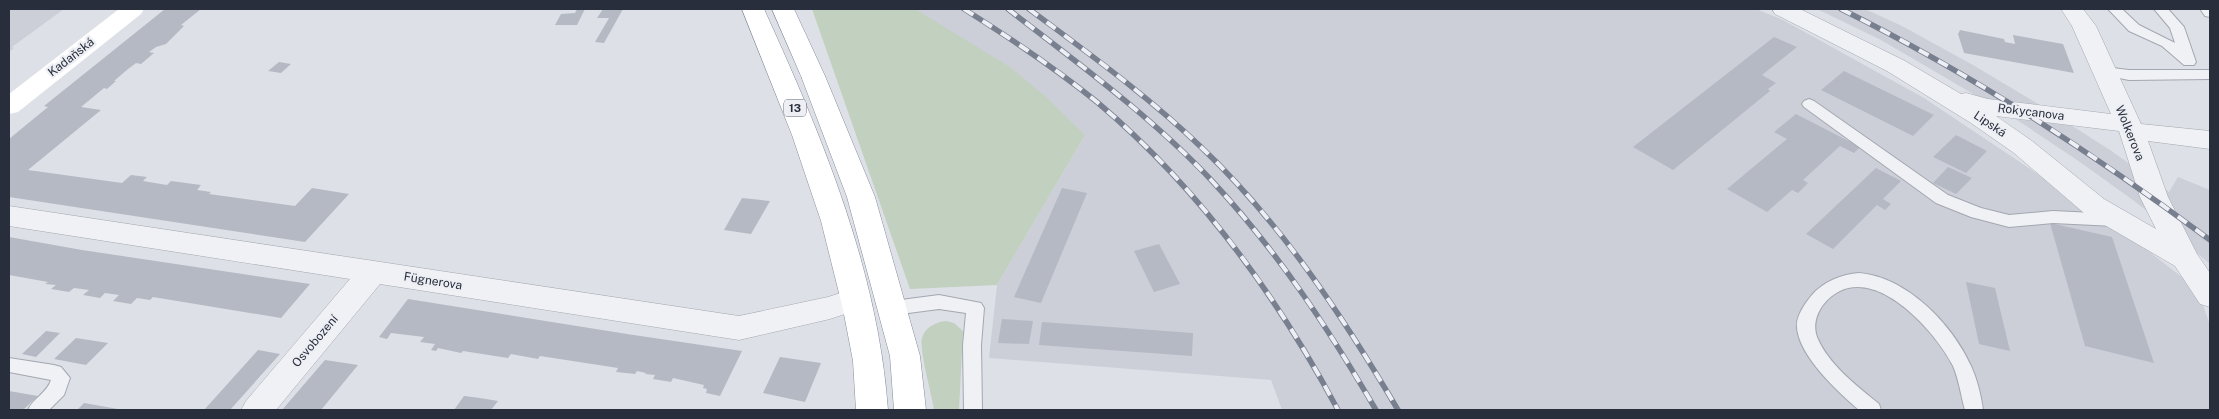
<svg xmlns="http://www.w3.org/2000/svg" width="2219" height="419" font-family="'Public Sans',sans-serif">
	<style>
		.built { fill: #cccfd8 }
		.green { fill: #c2d0bf }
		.building { fill: #b5b9c3 }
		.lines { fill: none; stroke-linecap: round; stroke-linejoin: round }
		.lane-casing { stroke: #a3a7b0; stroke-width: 2 }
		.street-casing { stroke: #a3a7b0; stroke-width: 1 }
		.highway-casing { stroke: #868d9c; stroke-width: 1 }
		.lane { fill: #f0f1f5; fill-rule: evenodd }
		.street { fill: #f0f1f5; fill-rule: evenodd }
		.secondary { fill: #fff; fill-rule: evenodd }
		.highway { fill: #fff; fill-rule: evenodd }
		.rail-casing { stroke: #787f8f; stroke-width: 5.5 }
		.rail { stroke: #edeff4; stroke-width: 4; stroke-dasharray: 11; stroke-linecap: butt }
		.labels { text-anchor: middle; stroke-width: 4.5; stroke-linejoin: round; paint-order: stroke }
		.shield { fill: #edeff4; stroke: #636873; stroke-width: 1 }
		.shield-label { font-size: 11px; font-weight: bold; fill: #282e3c }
		.street-label { font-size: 12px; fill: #282e3c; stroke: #edeff4 }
	</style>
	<rect width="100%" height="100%" fill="#dde0e6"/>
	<!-- built -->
	<g class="built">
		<polygon points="9,9 64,9 12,47 14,48 9,52"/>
		<polygon points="915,9 1756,9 1783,20 1924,98 2123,231 2197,289 2210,325 2210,410 1282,410 1271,380 989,358 997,285 1085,135"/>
		<polygon points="1817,9 1865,9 1902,26 1973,65 2038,104 2110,150 2169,192 2178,177 2210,190 2210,264 2137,203 2080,162 2011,116 1881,40"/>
	</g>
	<!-- green -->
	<g class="green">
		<polygon points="812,9 915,9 1010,67 1045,96 1085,135 997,285 910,289"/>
		<path d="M946 321 954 323 963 331 959 410H934C932 395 919 350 922 338 925 327 936 322 946 321Z"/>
	</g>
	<!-- building -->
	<g class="building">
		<polygon points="165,9 201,9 181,25 184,26 166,44 156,47 149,52 154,53 141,64 136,63 128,69 114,81 116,81 107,89 104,88 81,107 101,110 28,170 122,183 131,175 147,177 143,181 167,185 171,181 201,185 197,190 211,192 209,194 295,206 312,188 349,194 305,242 9,197 9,139 48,107 44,106"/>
		<polygon points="577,9 585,9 577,25 555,25 561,14 575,13"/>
		<polygon points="603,9 623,9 604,43 595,42 609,18 597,18"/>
		<polygon points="1960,30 2004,39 2005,42 2015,44 2013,35 2063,44 2074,73 1964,53 1958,34"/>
		<polygon points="1774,37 1797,47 1762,75 1776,83 1768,89 1770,91 1673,170 1633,147"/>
		<polygon points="279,62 291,64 281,73 268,71"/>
		<polygon points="1844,71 1934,115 1913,136 1821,90"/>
		<polygon points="1796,114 1860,147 1854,153 1840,146 1803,180 1808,183 1798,193 1792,190 1767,212 1727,189 1787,139 1774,132"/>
		<polygon points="1956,135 1987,151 1966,173 1933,157"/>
		<polygon points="1948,167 1972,178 1956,194 1933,183"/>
		<polygon points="1876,168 1901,181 1883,199 1891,204 1885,210 1877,205 1833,249 1806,234"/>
		<polygon points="1062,188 1087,193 1041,303 1014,297"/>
		<polygon points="742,198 770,201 751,234 724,230"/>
		<polygon points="2050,223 2112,237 2154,363 2085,346"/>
		<polygon points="9,237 82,250 310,284 281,318 153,297 150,300 137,298 131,304 113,301 119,295 105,293 100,298 83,295 89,290 74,288 69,292 51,289 56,285 45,284 48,282 9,275"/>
		<polygon points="1159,244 1180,284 1154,292 1134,251"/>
		<polygon points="1966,282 1995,288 2010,351 1979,344"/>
		<polygon points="408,299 627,334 742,351 720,396 706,393 707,389 703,388 704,385 673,378 671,382 653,379 655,375 645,374 646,373 637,371 635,374 616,372 618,368 540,356 538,359 511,354 508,358 463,351 461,353 438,348 436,351 431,350 435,344 420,342 424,337 391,333 387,339 379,337"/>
		<polygon points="1002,319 1033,321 1029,344 998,343"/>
		<polygon points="1042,322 1193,333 1192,356 1039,345"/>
		<polygon points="46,331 60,333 36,357 22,354"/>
		<polygon points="76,338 108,343 86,365 54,359"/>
		<polygon points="258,350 280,354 230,410 204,410"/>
		<polygon points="780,357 821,363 805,402 763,393"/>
		<polygon points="325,360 358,365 321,410 282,410"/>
		<polygon points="9,391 38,396 23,410 9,410"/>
		<polygon points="464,396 480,398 498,401 491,410 454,410"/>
		<polygon points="84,403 118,409 118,410 77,410"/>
	</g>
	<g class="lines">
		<!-- lane casing -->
		<g class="lane-casing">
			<g id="lane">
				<polygon points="2063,9 2079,9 2072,13 2065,12"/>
				<polygon points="2108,9 2122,9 2139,25 2175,43 2170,28 2154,9 2168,9 2184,27 2196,62 2194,65 2184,65 2162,46 2129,31"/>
				<polygon points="2200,9 2210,9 2210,17 2205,16"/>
				<polygon points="2104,67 2129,70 2210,70 2210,79 2129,80 2099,74 2097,71 2099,68"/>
				<polygon points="1809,99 1814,101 1948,195 1981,208 2009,215 2053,211 2115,214 2121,216 2123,220 2121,224 2115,226 2053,223 2009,227 1971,217 1936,203 1804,107 1802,104 1804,101"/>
				<path d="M1859 273C1907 277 1952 324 1971 366 1977 379 1981 395 1983 410H1965C1961 396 1959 380 1953 366 1933 327 1865 253 1823 305 1816 315 1813 325 1817 337 1828 364 1857 386 1879 404L1881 410H1859C1838 392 1794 352 1797 322 1799 312 1806 302 1812 295 1823 282 1842 274 1859 273Z"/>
				<polygon points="939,295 981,303 984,308 981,345 982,410 964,410 963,345 966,313 939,309 893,315 887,313 884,308 887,303 893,301"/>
				<path d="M9 358 54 365 61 367 70 378 64 395 49 410H28C33 398 47 393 51 380L9 372Z"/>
			</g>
		</g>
		<!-- street casing -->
		<g class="street-casing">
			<g id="street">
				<path d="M1772 9H1800L1905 61 1961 94 1966 93 1988 99 2111 114 2072 26 2061 9H2083L2096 26 2141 124 2210 131V149L2148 141 2168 197 2197 254 2210 273V307L2200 304 2175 266 2084 213 2014 153 1971 123 1887 71 1775 14ZM1996 116 2119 131 2140 197 2156 229 2104 199 2032 141Z"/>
				<polygon points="9,206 739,316 828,297 856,288 866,291 871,299 866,307 830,319 739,340 380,284 276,410 241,410 246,401 350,279 9,226"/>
			</g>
		</g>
		<!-- highway casing -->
		<g class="highway-casing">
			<g id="highway">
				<path d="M742 9H764C822 136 878 270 888 410H856L853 361 843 309 821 221 792 135Z"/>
				<polygon points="772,9 794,9 825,76 875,197 920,356 926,410 894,410 890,356 847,197 801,76"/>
			</g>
		</g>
		<!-- lane -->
		<use href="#lane" class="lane"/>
		<!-- street -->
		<use href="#street" class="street"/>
		<!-- secondary -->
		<polygon class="secondary" points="119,9 144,9 141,14 18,112 9,114 9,94"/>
		<!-- highway -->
		<use href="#highway" class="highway"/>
		<!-- rail casing -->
		<g class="rail-casing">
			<g id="rail">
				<path d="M964 9C1010 38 1055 68 1097 102 1199 188 1276 294 1338 410"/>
				<path d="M1008 9C1079 64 1152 117 1213 182 1278 252 1328 328 1376 410"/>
				<path d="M1029 9C1088 53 1148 96 1201 147 1281 223 1342 315 1398 410"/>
				<path d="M1841 9C1972 74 2093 153 2210 240"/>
			</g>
		</g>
		<!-- rail -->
		<use href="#rail" class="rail"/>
	</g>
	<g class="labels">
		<!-- shield labels -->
		<rect class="shield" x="784" y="99.5" width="22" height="17" rx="4"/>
		<g class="shield-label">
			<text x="795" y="112">13</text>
		</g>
		<!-- street labels -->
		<g class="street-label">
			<text transform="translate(71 57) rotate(-38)" y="4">Kadaňská</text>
			<text transform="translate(2031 112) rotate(7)" y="4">Rokycanova</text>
			<text transform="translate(1990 124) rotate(34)" y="4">Lipská</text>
			<text transform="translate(2130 133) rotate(68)" y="4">Wolkerova</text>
			<text transform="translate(433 281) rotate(9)" y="4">Fügnerova</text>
			<text transform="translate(315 341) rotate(-50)" y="4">Osvobození</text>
		</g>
	</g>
	<!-- border -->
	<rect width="2219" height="419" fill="none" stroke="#282e3c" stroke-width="20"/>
</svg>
